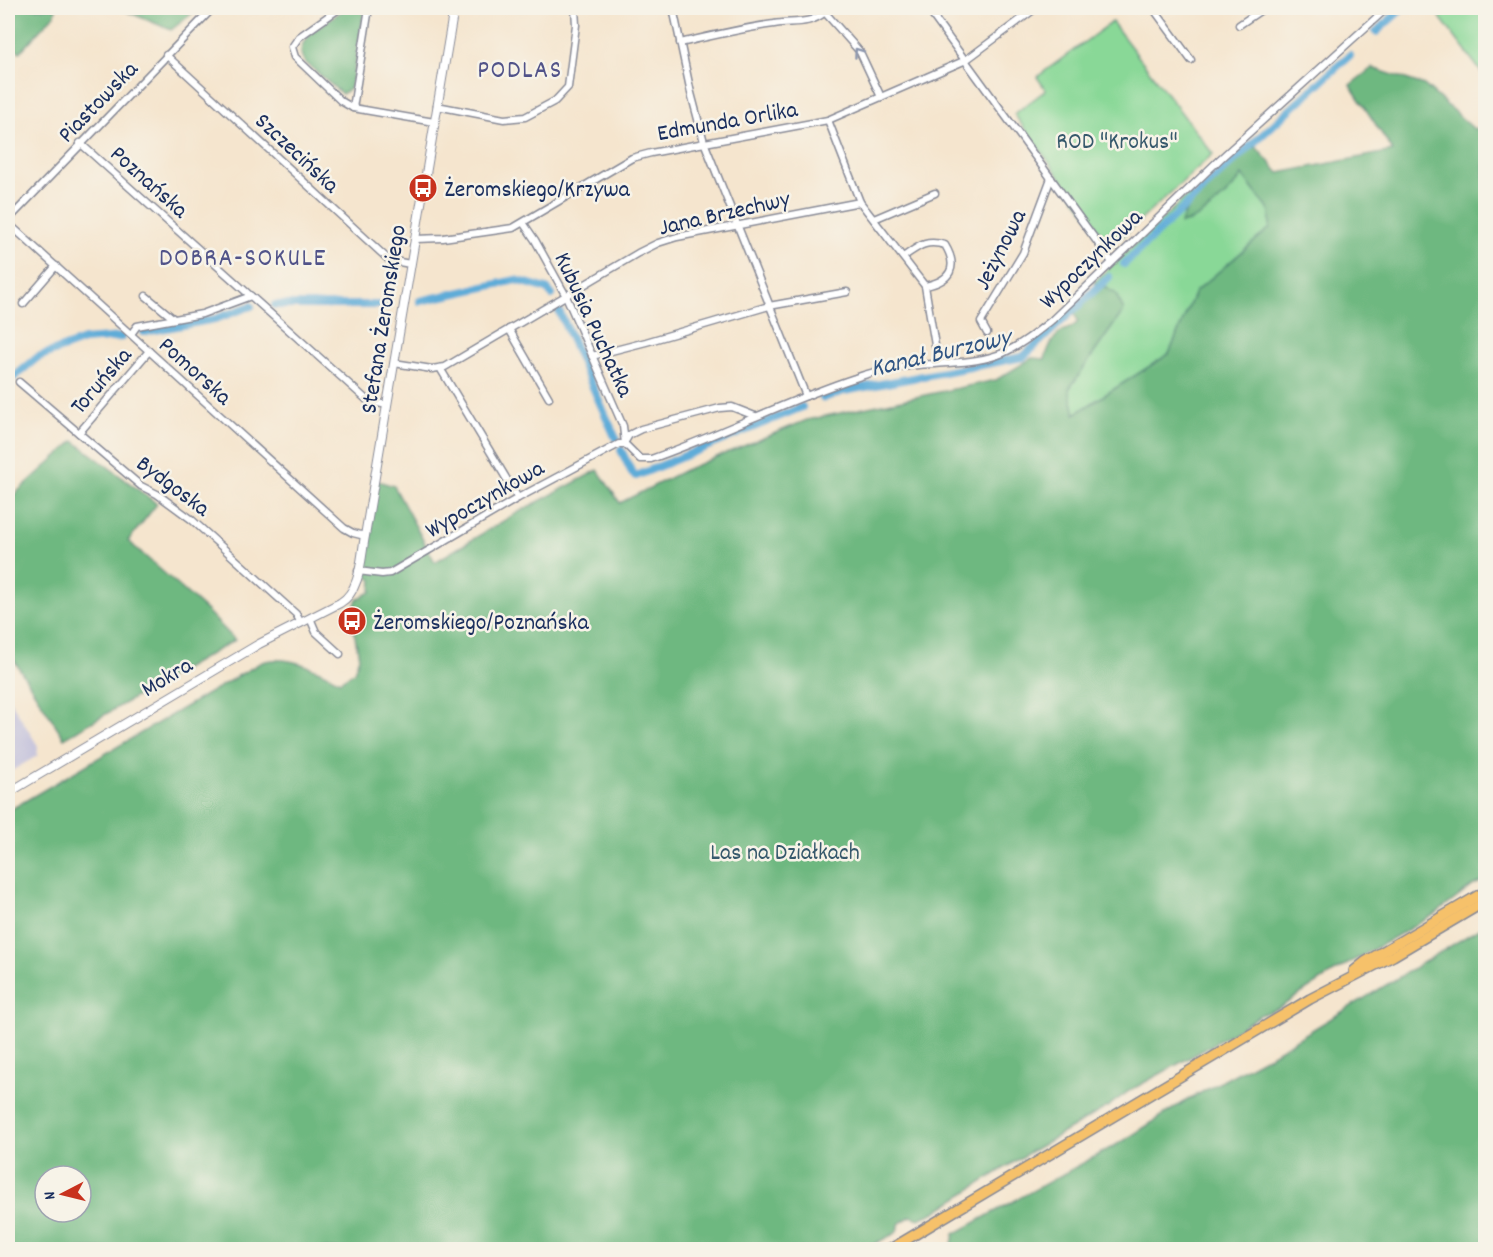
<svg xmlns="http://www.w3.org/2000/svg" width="1493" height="1257" font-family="Dekko,sans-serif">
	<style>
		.industrial { fill: #c3c1db }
		.green { fill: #89d897; stroke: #52847a; stroke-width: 1.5 }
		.forest { fill: #6eb880; stroke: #44746f; stroke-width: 1.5; fill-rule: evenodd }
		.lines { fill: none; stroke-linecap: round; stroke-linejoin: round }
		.canal { stroke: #5facd8; stroke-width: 8 }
		.minor-casing { stroke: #888a96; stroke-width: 9 }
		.tertiary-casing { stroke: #888a96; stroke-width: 10 }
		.primary-casing { stroke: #888a96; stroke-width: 12 }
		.minor { stroke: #fff; stroke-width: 6 }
		.tertiary { stroke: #fff; stroke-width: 8 }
		.primary { stroke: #f6c16b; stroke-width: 9 }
		.oneway { stroke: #8d97ae }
		.labels { text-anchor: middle; stroke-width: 5; stroke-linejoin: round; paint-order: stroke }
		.street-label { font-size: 24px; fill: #1b2f5e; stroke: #f7f3e8 }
		.park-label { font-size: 24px; fill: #36596c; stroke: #f7f3e8 }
		.poi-label { font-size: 24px; fill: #1b2f5e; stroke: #f7f3e8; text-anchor: start }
		.neighbourhood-label { font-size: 26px; letter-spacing: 1.5px; fill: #515389; stroke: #f7f3e8 }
		.water-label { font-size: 26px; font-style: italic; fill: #2f5483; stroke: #f7f3e8 }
	</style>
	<rect width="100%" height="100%" fill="#f7f3e8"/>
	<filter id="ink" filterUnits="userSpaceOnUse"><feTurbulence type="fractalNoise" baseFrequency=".0167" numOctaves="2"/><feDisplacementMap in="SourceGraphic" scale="12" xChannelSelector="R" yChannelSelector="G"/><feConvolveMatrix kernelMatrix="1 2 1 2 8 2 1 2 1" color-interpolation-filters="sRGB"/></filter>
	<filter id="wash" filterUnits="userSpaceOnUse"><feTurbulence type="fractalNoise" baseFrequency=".008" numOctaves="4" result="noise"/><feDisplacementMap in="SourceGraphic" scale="24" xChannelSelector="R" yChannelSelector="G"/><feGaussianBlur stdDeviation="1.35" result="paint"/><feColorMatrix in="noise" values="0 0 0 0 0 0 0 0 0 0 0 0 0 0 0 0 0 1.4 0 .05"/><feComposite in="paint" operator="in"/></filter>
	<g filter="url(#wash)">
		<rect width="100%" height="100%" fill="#f5e5ce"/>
		<!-- industrial -->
		<polygon class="industrial" points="8,697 38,746 37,756 8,773"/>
		<!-- green -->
		<g class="green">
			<polygon points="1433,8 1485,8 1485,77"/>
			<polygon points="1112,22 1213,154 1121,238 1103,237 1014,114 1046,90 1037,77"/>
			<path d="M1242 175 1270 211V228L1195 292 1169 354 1075 414 1069 389 1124 310 1115 293 1094 282 1190 193 1191 205 1183 214 1185 223C1208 214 1226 193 1242 175Z"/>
		</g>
		<!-- forest -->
		<g class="forest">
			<polygon points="8,8 56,8 55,14 20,52 8,46"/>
			<polygon points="123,8 199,8 171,30 128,12"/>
			<path d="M347 8H363L364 13 351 88 342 94 305 62C288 40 331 19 347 8Z"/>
			<path d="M1372 68 1424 85 1474 129 1485 127V880L1474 885 1435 914 1337 970 1279 1008 1260 1015 1207 1048 1129 1091 1107 1107 1025 1155 935 1212 919 1219 911 1216 900 1223 896 1233 864 1249H8V811L260 663C285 653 317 669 340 681L354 672 359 657 351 616 357 599 371 592 372 580 362 573 378 481 394 486 435 562 515 514 598 470 620 503 685 470 807 420 996 380 1032 358 1045 359C1048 348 1054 335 1065 330 1072 327 1074 327 1078 321L1074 313 1102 286 1115 293 1124 310 1069 389 1075 414 1169 354 1195 292 1270 228V211L1242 175C1232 192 1200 220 1181 224 1183 212 1191 205 1196 194L1249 143 1257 148 1279 173 1393 151 1350 85ZM45 1176H81V1212H45Z"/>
			<polygon points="74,441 157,504 128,541 207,611 235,640 64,738 8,651 8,500"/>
			<polygon points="1485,925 1485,1249 951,1249 954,1234 1125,1140 1182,1103 1274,1053"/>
		</g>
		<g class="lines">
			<!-- canal -->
			<g class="canal">
				<polyline points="1376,32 1403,8"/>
				<polyline points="1124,264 1215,178 1350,55"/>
				<polyline points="420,301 516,280 547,289 552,295"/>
				<polyline points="275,305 383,305"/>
				<polyline points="559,311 616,439"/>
				<polyline points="144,332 215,319 251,306"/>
				<polyline points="8,382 38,357 84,340 122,337"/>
				<polyline points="823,398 844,391 1023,357 1109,277"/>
				<polyline points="621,450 632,473 636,476 802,407"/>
			</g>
		</g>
	</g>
	<g filter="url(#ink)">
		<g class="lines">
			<!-- minor casing -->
			<g class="minor-casing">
				<g id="minor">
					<polyline points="340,8 299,37 292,47 295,57 341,101 353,108 434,122"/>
					<polyline points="673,8 691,93 704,142 806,396"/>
					<polyline points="821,8 860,52 881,97"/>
					<polyline points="927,8 1111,261"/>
					<polyline points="1153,8 1191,60"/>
					<polyline points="1239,25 1264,8"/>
					<path d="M680 43C711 36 743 28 774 24 792 21 809 25 824 13"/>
					<polyline points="166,55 389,260 410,264"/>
					<polyline points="437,106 504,119 525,117 555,101 568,87 576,25 575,8"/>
					<polyline points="353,108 369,8"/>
					<polyline points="828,120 860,202 925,286 938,363"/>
					<polyline points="80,143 368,401 387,405"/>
					<polyline points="874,219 935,193"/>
					<polyline points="8,220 213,8"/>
					<polyline points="8,223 344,528 353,533 365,536"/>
					<polyline points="524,224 535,240 566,296 623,426 625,444"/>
					<polyline points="415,239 443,238 513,228 632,158 651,153 828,120 966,60 1036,8"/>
					<path d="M903 257C918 247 925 239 945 245 959 268 950 281 925 286"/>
					<polyline points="146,296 174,319"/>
					<polyline points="23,304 56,266"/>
					<polyline points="509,329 549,398"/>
					<polyline points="987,333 981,322 1023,253 1051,178"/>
					<polyline points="131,334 137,326 202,314 251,296"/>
					<polyline points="592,356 646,342 769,306 847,292"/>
					<polyline points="394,363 432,369 445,367 638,253 658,243 677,237 860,202"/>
					<polyline points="440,368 518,498"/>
					<polyline points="19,382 141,486 157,494 191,519 296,614 301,623"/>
					<polyline points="79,433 149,351"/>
					<polyline points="626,440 629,435 641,429 720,408 732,407 755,416"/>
					<path d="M358 571 382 574 390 573 518 498 619 444H625L640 459H651C720 435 785 401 855 378 880 369 908 365 935 364 957 362 982 362 1003 353 1021 345 1037 332 1052 320L1220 159 1387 8"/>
					<polyline points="310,618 316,632 340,654"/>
				</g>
			</g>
			<!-- tertiary casing -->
			<g class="tertiary-casing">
				<path id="tertiary" d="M8 793 259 644 340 603C361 591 361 557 365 536L454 8"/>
			</g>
			<!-- primary casing -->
			<g class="primary-casing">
				<g id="primary">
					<polyline points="1354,971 1365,962 1486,891"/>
					<polyline points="889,1250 1310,999 1393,956 1486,901"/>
				</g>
			</g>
			<!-- minor -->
			<use href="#minor" class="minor"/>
			<!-- tertiary -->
			<use href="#tertiary" class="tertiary"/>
			<!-- primary -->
			<use href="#primary" class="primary"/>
		</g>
		<!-- one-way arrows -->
		<defs><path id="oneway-chevron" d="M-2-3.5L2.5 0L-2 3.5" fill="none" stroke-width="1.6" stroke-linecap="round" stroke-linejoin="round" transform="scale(1.5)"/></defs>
		<use class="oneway" href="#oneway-chevron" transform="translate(858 52) rotate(-125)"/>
	</g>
	<!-- icons -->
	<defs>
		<g id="bus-disc" transform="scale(1.5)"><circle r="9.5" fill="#c8321e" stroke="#f7f3e8"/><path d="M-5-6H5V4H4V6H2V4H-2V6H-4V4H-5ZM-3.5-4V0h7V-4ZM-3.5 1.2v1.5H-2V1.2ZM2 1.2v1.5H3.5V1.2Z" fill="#fff"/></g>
	</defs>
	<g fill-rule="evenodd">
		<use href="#bus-disc" x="423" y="188"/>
		<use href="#bus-disc" x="352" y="621"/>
	</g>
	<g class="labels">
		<!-- street labels -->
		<g class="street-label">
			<text transform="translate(97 101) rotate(-46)" y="8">Piastowska</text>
			<text transform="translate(727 120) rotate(-10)" y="8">Edmunda Orlika</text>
			<text transform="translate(298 152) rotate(43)" y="8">Szczecińska</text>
			<text transform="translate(150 181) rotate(42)" y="8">Poznańska</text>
			<text transform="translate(724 212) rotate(-13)" y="8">Jana Brzechwy</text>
			<text transform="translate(999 249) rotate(-63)" y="8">Jeżynowa</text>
			<text transform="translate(1090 258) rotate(-44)" y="8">Wypoczynkowa</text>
			<text transform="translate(382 319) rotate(-81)" y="8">Stefana Żeromskiego</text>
			<text transform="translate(595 324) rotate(65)" y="8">Kubusia Puchatka</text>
			<text transform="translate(196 370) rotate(42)" y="8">Pomorska</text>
			<text transform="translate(100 380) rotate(-49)" y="8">Toruńska</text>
			<text transform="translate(174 485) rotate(37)" y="8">Bydgoska</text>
			<text transform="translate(484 498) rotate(-30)" y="8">Wypoczynkowa</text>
			<text transform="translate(166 676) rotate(-31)" y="8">Mokra</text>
		</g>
		<!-- park labels -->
		<g class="park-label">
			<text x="1117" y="148">ROD "Krokus"</text>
			<text x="785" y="859">Las na Działkach</text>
		</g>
		<!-- poi labels -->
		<g class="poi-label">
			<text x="444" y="196">Żeromskiego/Krzywa</text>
			<text x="373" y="629">Żeromskiego/Poznańska</text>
		</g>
		<!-- neighbourhood labels -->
		<g class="neighbourhood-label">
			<text x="520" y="77">PODLAS</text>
			<text x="243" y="265">DOBRA-SOKULE</text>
		</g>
		<!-- water labels -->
		<g class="water-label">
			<text transform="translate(940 351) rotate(-13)" y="9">Kanał Burzowy</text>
		</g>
	</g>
	<!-- margin -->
	<rect width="1493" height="1257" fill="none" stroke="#f7f3e8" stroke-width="30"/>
	<!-- north arrow -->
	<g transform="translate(63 1194) rotate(263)"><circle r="28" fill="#f7f3e8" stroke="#9fa5b1" stroke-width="1.5"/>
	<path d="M0-4.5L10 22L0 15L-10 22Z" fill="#c8321e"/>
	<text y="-9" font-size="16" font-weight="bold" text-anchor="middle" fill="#1b2f5e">N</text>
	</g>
</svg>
